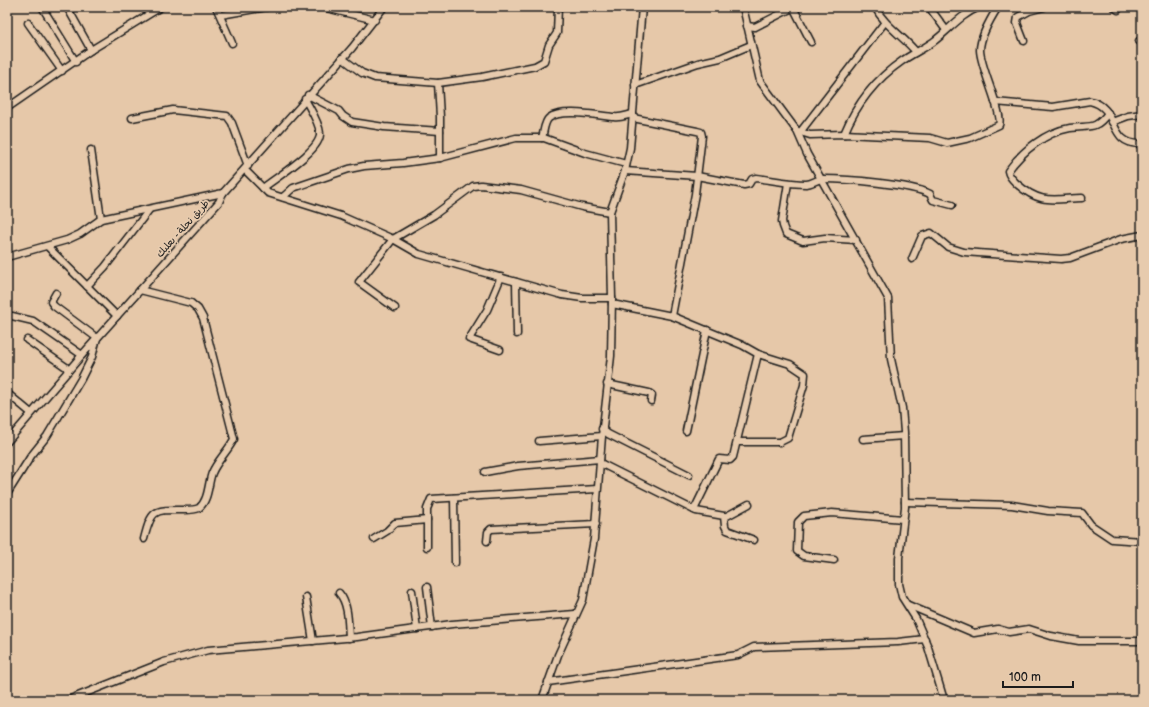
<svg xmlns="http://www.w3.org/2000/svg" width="1149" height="707" font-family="'Balsamiq Sans','Playpen Sans Arabic',sans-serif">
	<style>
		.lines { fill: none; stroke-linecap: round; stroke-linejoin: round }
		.minor-casing { stroke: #1c1c1c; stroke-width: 9 }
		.minor { stroke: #e7cbae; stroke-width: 6 }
		.labels { text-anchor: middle; stroke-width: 3.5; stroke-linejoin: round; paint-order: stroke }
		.street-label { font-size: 10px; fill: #1c1c1c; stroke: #e7cbae }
	</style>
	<rect width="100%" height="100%" fill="#e6c8a9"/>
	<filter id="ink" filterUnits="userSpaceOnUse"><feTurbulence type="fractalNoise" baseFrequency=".025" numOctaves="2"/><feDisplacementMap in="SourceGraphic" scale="8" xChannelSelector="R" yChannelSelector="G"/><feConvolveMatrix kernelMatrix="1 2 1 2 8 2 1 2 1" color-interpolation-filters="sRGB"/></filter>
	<g filter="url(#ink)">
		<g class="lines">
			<!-- minor casing -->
			<g class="minor-casing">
				<g id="minor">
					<polyline points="42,7 76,62"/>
					<polyline points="67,7 91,50"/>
					<polyline points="216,7 232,43"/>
					<polyline points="322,7 375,20"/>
					<polyline points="743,7 760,81 797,131 807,154 888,298 891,359 902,408 904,432 905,507 899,558 899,584 902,597 916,619 928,647 944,700"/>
					<polyline points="793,7 811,42"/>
					<path d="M875 7C884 25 903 36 916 52"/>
					<polyline points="929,7 946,30"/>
					<polyline points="1114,7 1118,10"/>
					<polyline points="221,15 267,7"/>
					<polyline points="28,23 62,71"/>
					<polyline points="747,26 755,27 794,7"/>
					<polyline points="1024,41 1017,23 1018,17 1029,11 1044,7"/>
					<polyline points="1139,41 1142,39"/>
					<polyline points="342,58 362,73 375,78 438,83 482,77 535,66 544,61 549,45 557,33 558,7"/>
					<polyline points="438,83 440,117 440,158"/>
					<polyline points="635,85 698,63 720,58 751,45"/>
					<polyline points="308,95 339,111 343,116 352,122 384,127 440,131"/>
					<path d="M995 102 1053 107 1090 101C1121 108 1106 145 1142 144"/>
					<polyline points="7,108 91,50 161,7"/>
					<polyline points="132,118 173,110 227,116 232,123 248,166"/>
					<polyline points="633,118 697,131 701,132 702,136 695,194 672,316"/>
					<polyline points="1112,122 1128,116 1142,114"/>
					<path d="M797 131 810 135 844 134 930 138 947 143 970 138 999 125C1004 115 980 67 980 50 980 37 991 18 998 7"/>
					<polyline points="801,131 885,22"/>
					<path d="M844 134C856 105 876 79 902 61 912 54 923 49 933 42 949 30 960 15 979 7"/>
					<path d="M542 138C544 132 544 122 549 118 562 108 600 116 614 117 621 118 627 115 633 114"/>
					<polyline points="91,150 101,219"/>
					<polyline points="245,170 268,193 341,216 393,239 419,254 562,295 582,298 612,298"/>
					<path d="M625 171 697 176 744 185 749 184 752 179 756 178C773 180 789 184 806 184 812 184 817 179 823 179 846 179 911 184 930 194L933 200 952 205"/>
					<polyline points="788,183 782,221 783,226 786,234 803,241 825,238 856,240"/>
					<path d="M263 188C275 178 322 150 320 133 319 122 310 109 305 99"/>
					<polyline points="283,197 293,188 349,169 364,166 403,163 440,158 516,138 544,138 585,153 626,164"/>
					<path d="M1082 198C1053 199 1041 205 1017 184 1013 180 1009 177 1008 171 1022 151 1046 132 1070 128 1089 125 1095 131 1108 113"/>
					<polyline points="48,247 117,316"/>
					<polyline points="7,257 67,240 80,234 101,219 223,193"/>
					<polyline points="912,259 922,236 931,233 948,247 964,252 1061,259 1070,258 1121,239 1142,235"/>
					<polyline points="516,282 517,334"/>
					<polyline points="87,286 105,267 149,210"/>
					<path d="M140 290 191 303 198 309 203 318 234 439C228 451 217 461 212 473 208 483 209 500 199 508 195 510 189 510 184 510 154 510 152 508 144 539"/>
					<polyline points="612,304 672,316 742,345 758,354 790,364 805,374 804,385 788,438 780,442 738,442"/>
					<polyline points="395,308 359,282 393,239 434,215 473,186 481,185 521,190 582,207 610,212"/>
					<polyline points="12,316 33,321 82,355"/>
					<polyline points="27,340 66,367 68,371"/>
					<polyline points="500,350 469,339 487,310 501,277"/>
					<polyline points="607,384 649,393 652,395 651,401"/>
					<polyline points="7,393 31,413"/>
					<polyline points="602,429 608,434 689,475"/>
					<polyline points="686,431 707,330"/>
					<polyline points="863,439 904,436"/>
					<polyline points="539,441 602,436"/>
					<polyline points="7,442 82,355 219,202 223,193 352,48 384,7"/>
					<polyline points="600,463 696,511 724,516 725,526 727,530 754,540"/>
					<polyline points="485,472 518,466 600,459"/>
					<polyline points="7,494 31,456 47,436 81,379 92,357 97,338 54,306 51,302 56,293"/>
					<polyline points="454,498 455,563"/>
					<polyline points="905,502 1012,505 1048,511 1082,513 1091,525 1112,539 1142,541"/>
					<polyline points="694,510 719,459 730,460 733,457 758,354"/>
					<polyline points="725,517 749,504"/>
					<polyline points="374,539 387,531 395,523 427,520"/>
					<polyline points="487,541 488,532 491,529 596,524"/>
					<polyline points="427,547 427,509 431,499 597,489"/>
					<polyline points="834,560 804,556 797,551 798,522 804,516 832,513 903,519"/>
					<polyline points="427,587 432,627"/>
					<polyline points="412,591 417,629"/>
					<path d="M339 593C349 604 348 624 349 638"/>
					<polyline points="306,597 313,641"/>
					<polyline points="908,605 974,633 998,629 1009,632 1029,629 1051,636 1079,641 1142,641"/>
					<polyline points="548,682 738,655 754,647 898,642 925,639"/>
					<polyline points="68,700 164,662 208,650 357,637 452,624 575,614"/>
					<polyline points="542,700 558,655 583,600 594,539 602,436 611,356 612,298 610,212 625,171 630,148 642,7"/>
				</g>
			</g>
			<!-- minor -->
			<use href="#minor" class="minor"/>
		</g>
	</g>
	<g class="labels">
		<!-- street labels -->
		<g class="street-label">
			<text transform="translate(182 228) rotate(-48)" y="4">طريق نحلة - بعلبك</text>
		</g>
	</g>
	<!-- margin -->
	<rect width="1149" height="707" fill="none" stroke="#e7cbae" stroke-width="24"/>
	<rect x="12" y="12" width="1125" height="683" fill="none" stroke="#1c1c1c" stroke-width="1.5" filter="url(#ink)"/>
	<!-- scale -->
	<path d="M1003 681v6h70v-6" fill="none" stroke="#1c1c1c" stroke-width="2"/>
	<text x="1009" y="681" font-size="12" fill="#1c1c1c" stroke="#e7cbae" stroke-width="3" paint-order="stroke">100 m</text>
</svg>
